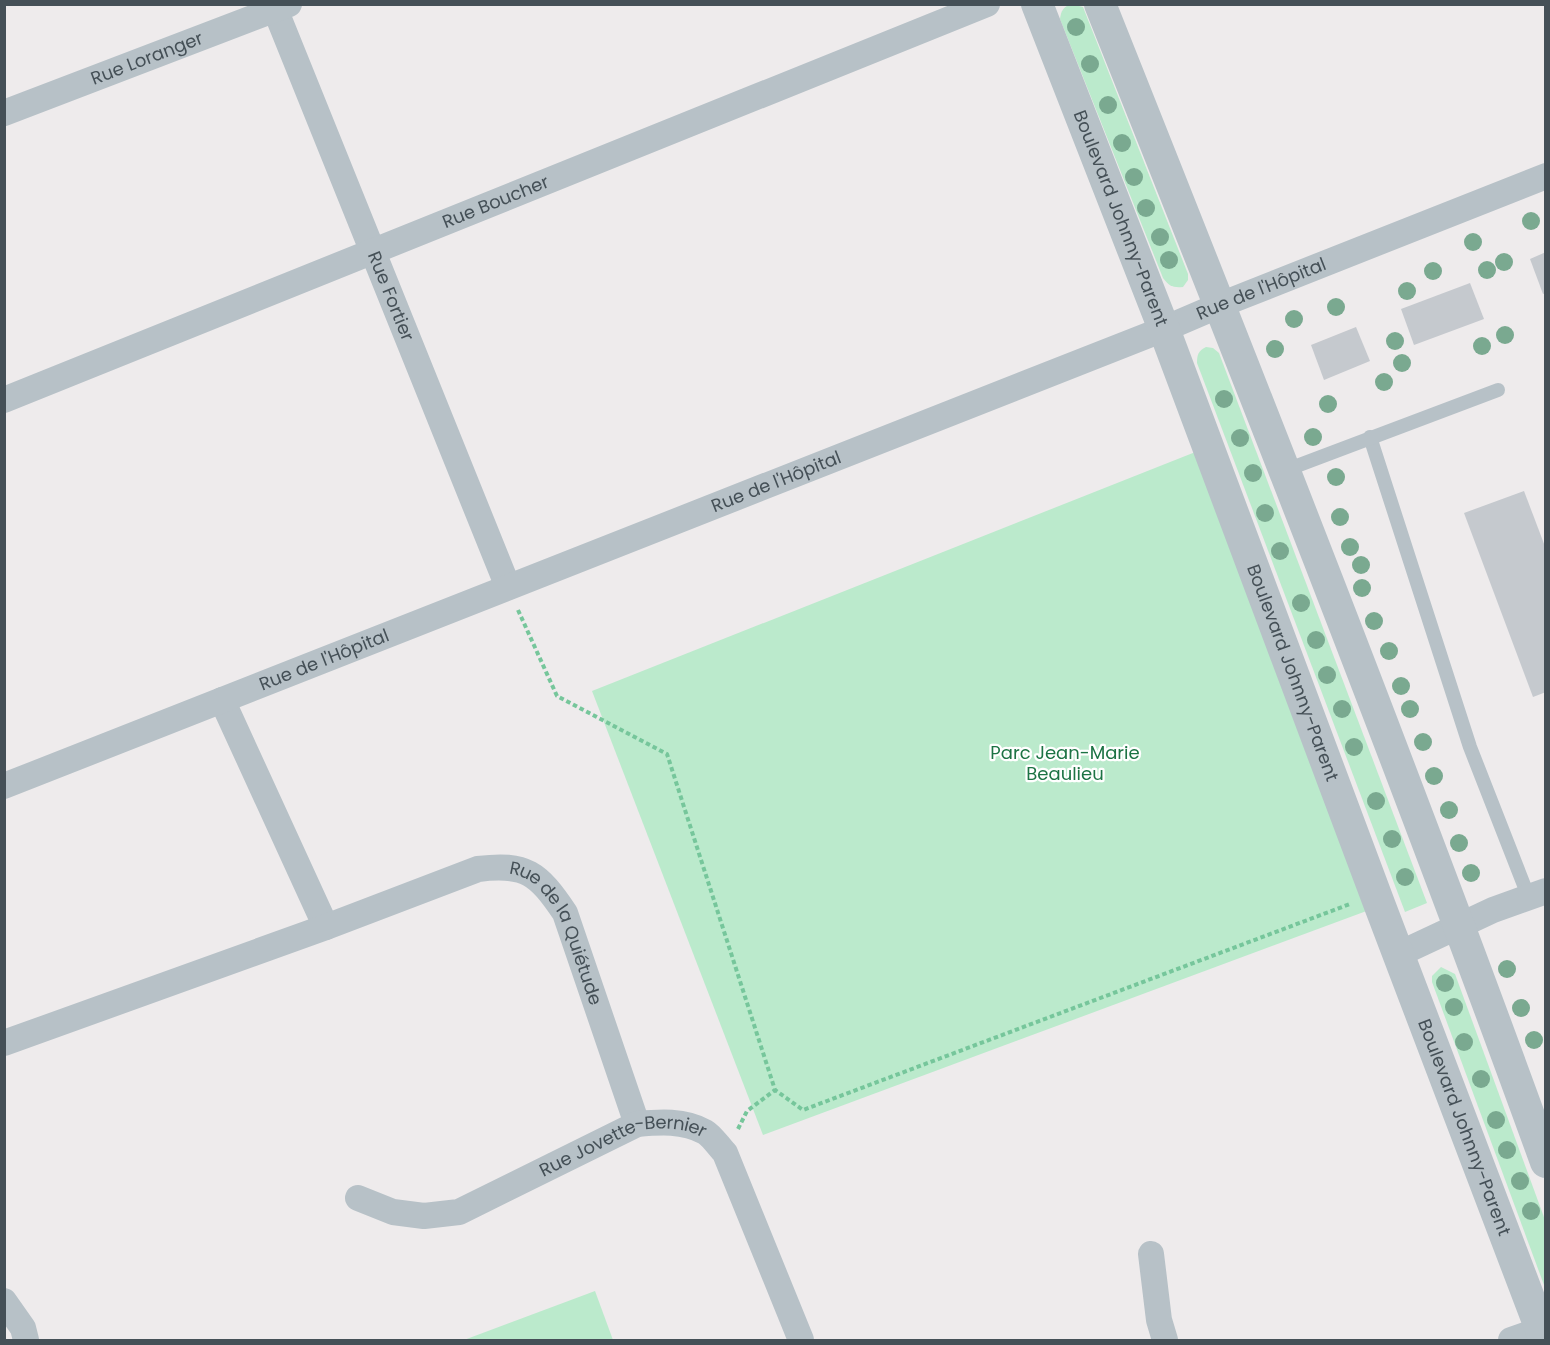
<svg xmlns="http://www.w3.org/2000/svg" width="1550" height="1345" font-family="Poppins,sans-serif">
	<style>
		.green { fill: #bbeacc }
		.building { fill: #c5c9ce }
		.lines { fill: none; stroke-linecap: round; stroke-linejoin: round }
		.path { stroke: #76c69b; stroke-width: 4; stroke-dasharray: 4.5 3; stroke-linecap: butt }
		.service { stroke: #b7c1c7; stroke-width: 14 }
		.minor { stroke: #b7c1c7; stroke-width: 26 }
		.tertiary { stroke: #b7c1c7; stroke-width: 32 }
		.tree { fill: #7aa990 }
		.labels { text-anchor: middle; stroke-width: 4.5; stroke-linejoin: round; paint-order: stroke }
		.street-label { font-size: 18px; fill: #455057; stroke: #fff }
		.park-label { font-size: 18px; fill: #1c7344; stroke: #fff }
	</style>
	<rect width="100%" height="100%" fill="#eeebec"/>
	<!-- green -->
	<g class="green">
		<path d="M1071 4 1083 7 1188 274V280L1183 287C1173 288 1169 286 1163 278L1060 19C1061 11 1063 7 1071 4Z"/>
		<path d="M1206 347 1213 348 1219 353 1427 903 1405 912 1197 363C1197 355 1198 351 1206 347Z"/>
		<polygon points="1208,447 1380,906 763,1135 592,691"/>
		<polygon points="1441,967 1455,974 1545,1220 1544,1285 1432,982 1432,976"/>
		<polygon points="595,1291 613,1340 464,1340"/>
	</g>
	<!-- building -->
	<g class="building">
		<polygon points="1546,252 1546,293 1543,294 1530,259"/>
		<polygon points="1470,283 1484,319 1414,345 1401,309"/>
		<polygon points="1356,327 1370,361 1324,380 1311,345"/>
		<polygon points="1524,491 1546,549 1546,692 1533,697 1464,513"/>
	</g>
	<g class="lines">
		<!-- path -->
		<g class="path">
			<polyline points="518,610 557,696 667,754 775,1090 803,1110 1350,904"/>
			<polyline points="738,1129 747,1111 775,1090"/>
		</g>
		<!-- service -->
		<g class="service">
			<polyline points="1370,437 1470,747 1529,898"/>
			<polyline points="1286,470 1498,390"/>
		</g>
		<!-- minor -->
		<g class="minor">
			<path id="s1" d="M273 4 508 587"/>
			<path id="s2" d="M4 113 289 4"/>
			<path id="s3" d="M4 400 987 4"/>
			<polyline points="222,700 326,927"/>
			<path id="s4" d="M4 786 1164 329 1220 305 1546 176"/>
			<polyline points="1399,954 1493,910 1546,891"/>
			<path id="s5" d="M4 1043 326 927 478 869C526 863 538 873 565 913L637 1124"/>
			<path id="s6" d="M358 1198 393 1212 424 1216 459 1212 637 1124C659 1122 684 1120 705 1132 712 1136 719 1147 725 1153L801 1340"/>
			<polyline points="1151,1254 1159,1320 1165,1340"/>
			<polyline points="4,1301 23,1328 26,1340"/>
			<polyline points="1511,1340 1546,1328"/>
		</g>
		<!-- tertiary -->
		<g class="tertiary">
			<path id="s7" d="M1037 4 1164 329 1380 906 1545 1340"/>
			<path d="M1100 4C1253 388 1405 773 1546 1162"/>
		</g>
	</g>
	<!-- trees -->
	<g class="tree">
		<circle cx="1076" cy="27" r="9"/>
		<circle cx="1090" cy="64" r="9"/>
		<circle cx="1108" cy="105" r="9"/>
		<circle cx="1122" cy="143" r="9"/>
		<circle cx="1134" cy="177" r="9"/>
		<circle cx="1146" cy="208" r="9"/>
		<circle cx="1531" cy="221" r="9"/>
		<circle cx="1160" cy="237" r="9"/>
		<circle cx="1473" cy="242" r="9"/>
		<circle cx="1169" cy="260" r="9"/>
		<circle cx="1504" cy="262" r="9"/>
		<circle cx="1487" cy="270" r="9"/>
		<circle cx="1433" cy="271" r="9"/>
		<circle cx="1407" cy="291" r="9"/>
		<circle cx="1336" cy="307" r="9"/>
		<circle cx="1294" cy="319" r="9"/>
		<circle cx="1505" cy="335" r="9"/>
		<circle cx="1395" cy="341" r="9"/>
		<circle cx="1482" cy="346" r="9"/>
		<circle cx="1275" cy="349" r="9"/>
		<circle cx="1402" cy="363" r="9"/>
		<circle cx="1384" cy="382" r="9"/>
		<circle cx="1224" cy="399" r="9"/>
		<circle cx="1328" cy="404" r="9"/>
		<circle cx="1313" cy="437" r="9"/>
		<circle cx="1240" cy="438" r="9"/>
		<circle cx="1253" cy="473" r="9"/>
		<circle cx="1336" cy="477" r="9"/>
		<circle cx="1265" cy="513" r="9"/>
		<circle cx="1340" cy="517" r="9"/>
		<circle cx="1350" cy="547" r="9"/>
		<circle cx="1280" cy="551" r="9"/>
		<circle cx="1361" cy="565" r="9"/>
		<circle cx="1362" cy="588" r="9"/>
		<circle cx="1301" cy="603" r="9"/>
		<circle cx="1374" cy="621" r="9"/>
		<circle cx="1316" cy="640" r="9"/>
		<circle cx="1389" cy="651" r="9"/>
		<circle cx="1327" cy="675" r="9"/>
		<circle cx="1401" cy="686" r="9"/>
		<circle cx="1342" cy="709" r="9"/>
		<circle cx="1410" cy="709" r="9"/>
		<circle cx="1423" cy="742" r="9"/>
		<circle cx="1354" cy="747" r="9"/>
		<circle cx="1434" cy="776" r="9"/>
		<circle cx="1376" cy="801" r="9"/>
		<circle cx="1449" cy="810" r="9"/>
		<circle cx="1392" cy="839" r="9"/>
		<circle cx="1459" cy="843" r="9"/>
		<circle cx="1471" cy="873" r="9"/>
		<circle cx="1405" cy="877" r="9"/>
		<circle cx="1507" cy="969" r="9"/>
		<circle cx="1445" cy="983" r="9"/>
		<circle cx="1454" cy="1007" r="9"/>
		<circle cx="1521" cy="1008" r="9"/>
		<circle cx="1534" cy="1040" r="9"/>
		<circle cx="1464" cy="1042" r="9"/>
		<circle cx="1481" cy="1079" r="9"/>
		<circle cx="1496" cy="1120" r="9"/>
		<circle cx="1507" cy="1150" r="9"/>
		<circle cx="1520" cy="1181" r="9"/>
		<circle cx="1531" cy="1211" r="9"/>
	</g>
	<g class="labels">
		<!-- street labels -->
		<g class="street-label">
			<text dy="6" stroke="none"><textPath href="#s2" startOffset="153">Rue Loranger</textPath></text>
			<text dy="6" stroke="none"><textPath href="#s3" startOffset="530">Rue Boucher</textPath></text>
			<text dy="6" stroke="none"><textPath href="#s7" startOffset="230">Boulevard Johnny-Parent</textPath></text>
			<text dy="6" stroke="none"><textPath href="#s4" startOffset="1352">Rue de l'Hôpital</textPath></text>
			<text dy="6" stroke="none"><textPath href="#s1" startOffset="315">Rue Fortier</textPath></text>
			<text dy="6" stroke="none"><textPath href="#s4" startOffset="830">Rue de l'Hôpital</textPath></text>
			<text dy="6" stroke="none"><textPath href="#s4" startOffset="344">Rue de l'Hôpital</textPath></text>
			<text dy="6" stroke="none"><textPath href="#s7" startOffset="716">Boulevard Johnny-Parent</textPath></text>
			<text dy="6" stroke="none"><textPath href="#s5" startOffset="622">Rue de la Quiétude</textPath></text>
			<text dy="6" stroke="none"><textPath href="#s7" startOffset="1202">Boulevard Johnny-Parent</textPath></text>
			<text dy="6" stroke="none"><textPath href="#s6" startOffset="284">Rue Jovette-Bernier</textPath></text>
		</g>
		<!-- park labels -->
		<g class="park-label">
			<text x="1065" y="759">Parc Jean-Marie<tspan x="1065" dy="21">Beaulieu</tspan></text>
		</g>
	</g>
	<!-- border -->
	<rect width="1550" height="1345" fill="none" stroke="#455057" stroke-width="12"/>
</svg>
